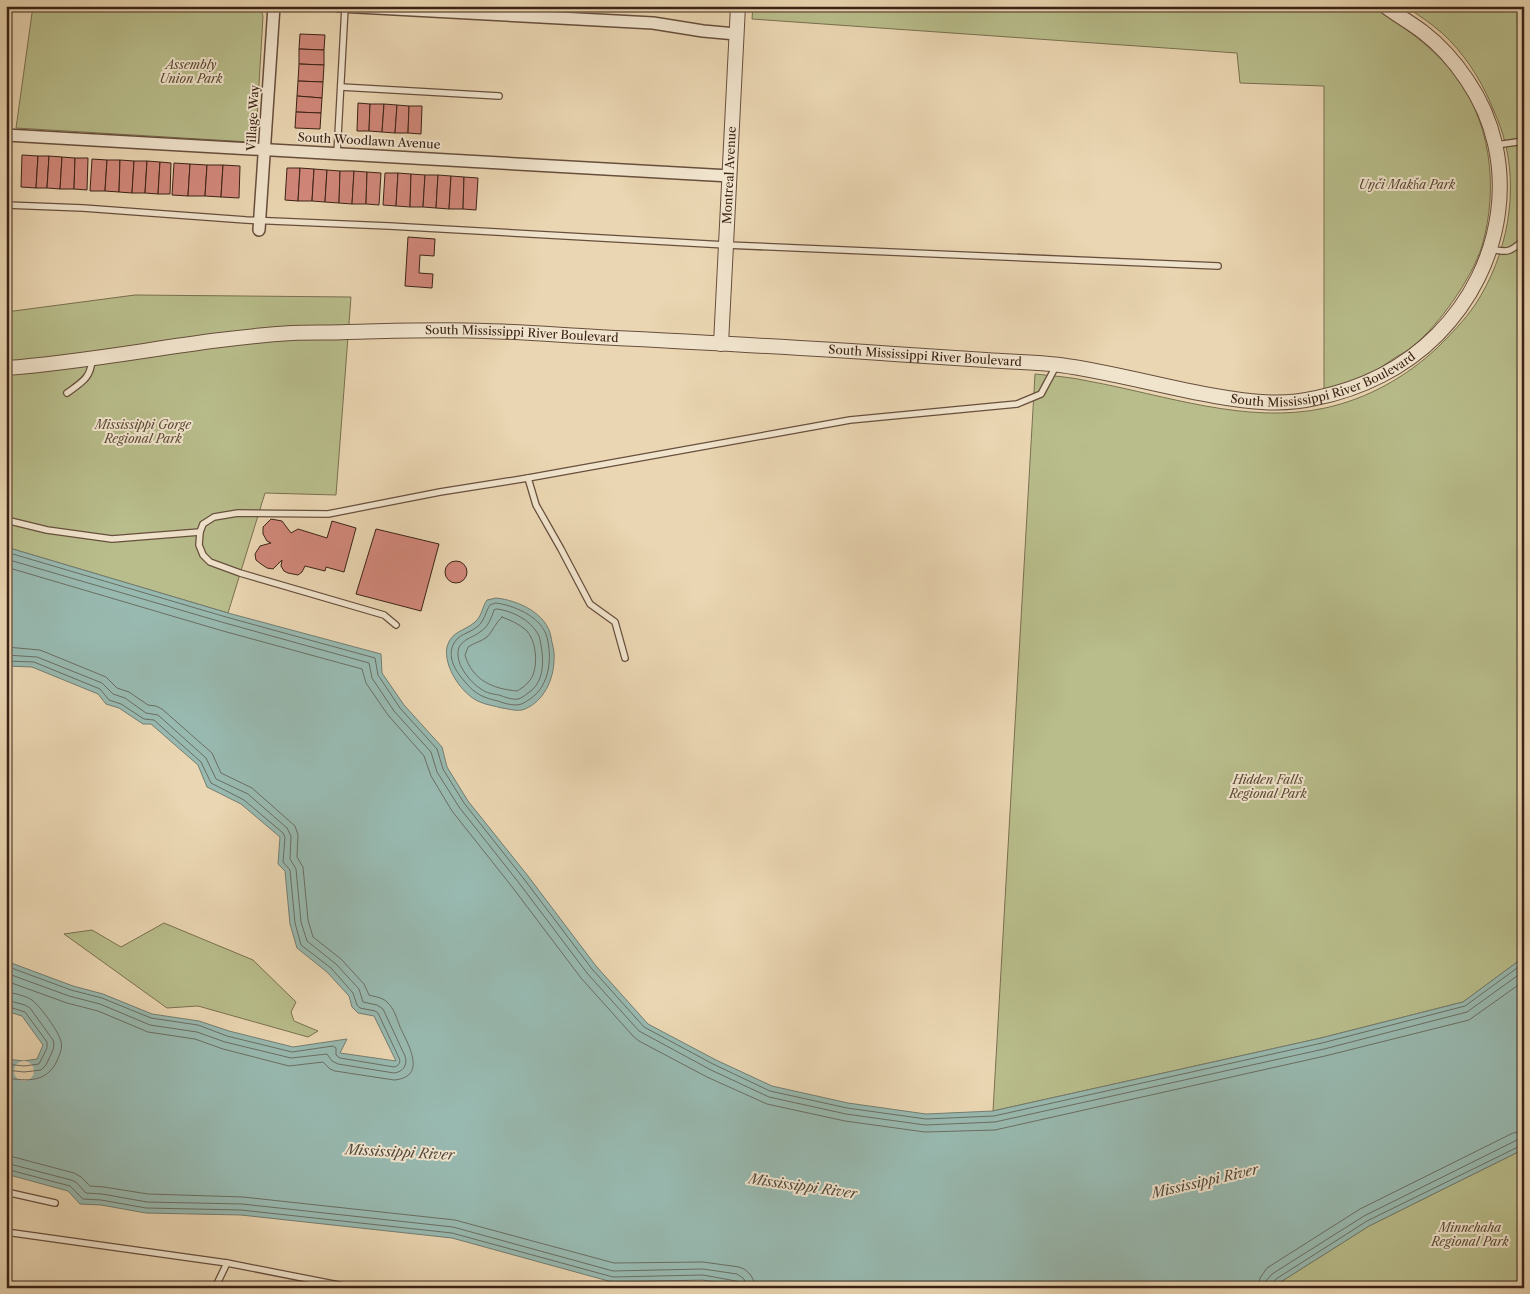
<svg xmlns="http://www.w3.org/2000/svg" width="1530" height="1294" font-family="'Libre Caslon Text',serif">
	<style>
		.green { fill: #b8bd8b; stroke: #7a7050 }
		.water { fill: #98b9b0; stroke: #737d72 }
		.pier { fill: #ead6b2 }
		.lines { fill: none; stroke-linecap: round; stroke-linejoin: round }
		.shore { stroke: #6a6e63; stroke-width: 1 }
		.building { fill: #d2887b; stroke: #3b2216 }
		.service-casing { stroke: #674f3d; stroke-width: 8 }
		.minor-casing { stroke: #674f3d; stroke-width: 14 }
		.tertiary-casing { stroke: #674f3d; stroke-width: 16 }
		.service { stroke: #f1e4cd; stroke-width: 5.5 }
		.minor { stroke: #f1e4cd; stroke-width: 11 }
		.tertiary { stroke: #f1e4cd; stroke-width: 14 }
		.labels { text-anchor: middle; stroke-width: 4; stroke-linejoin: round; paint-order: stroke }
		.park-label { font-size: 12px; font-style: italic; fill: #5a4933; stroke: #f1e4cd }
		.street-label { font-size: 12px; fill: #3b2216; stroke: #f1e4cd }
		.water-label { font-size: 14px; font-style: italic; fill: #52483c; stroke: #f1e4cd }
	</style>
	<rect width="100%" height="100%" fill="#ead6b2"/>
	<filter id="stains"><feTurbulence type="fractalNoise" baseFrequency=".004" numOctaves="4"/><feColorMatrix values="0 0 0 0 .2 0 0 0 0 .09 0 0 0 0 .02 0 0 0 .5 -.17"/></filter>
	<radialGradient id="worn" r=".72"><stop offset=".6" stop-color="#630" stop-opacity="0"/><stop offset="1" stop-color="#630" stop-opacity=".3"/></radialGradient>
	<!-- green -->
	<g class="green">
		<polygon points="33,6 242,6 261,10 263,16 256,136 255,139 250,142 16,128"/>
		<path d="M753 6H1372C1401 25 1428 43 1451 70 1491 118 1499 187 1482 246 1471 280 1439 325 1412 347 1407 351 1401 354 1396 357 1387 363 1379 369 1370 374 1356 381 1339 385 1324 390V86L1240 83 1237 53 752 19Z"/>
		<path d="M1405 6H1524V957L1463 1002 1321 1038 993 1111 1035 374C1053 376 1071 377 1088 381 1165 395 1247 425 1325 408 1367 399 1406 377 1437 348 1450 335 1464 321 1475 305 1507 256 1520 191 1503 135 1500 124 1495 114 1491 104 1480 78 1463 52 1442 33 1431 23 1418 15 1405 6Z"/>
		<polygon points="135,295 351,297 336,495 265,493 228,613 6,547 6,312"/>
		<polygon points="164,923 253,960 296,1002 291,1012 294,1021 318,1031 308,1037 198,1006 167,1008 64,934 92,930 121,947"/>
		<polygon points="1524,1149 1524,1288 1275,1288 1279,1283 1369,1226"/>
	</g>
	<!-- water -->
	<g class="water">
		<polygon points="6,547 228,613 381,654 382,673 404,705 442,747 447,767 468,801 528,876 596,966 648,1024 716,1060 772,1086 848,1103 926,1114 993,1111 1321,1038 1463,1002 1524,957 1524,1149 1369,1226 1279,1283 1275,1288 750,1288 703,1280 612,1282 452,1238 241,1215 146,1213 101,1205 80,1204 68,1191 6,1174 6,1059 24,1061 37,1059 43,1045 22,1016 6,1011 6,961 73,986 103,994 152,1014 199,1021 229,1031 293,1047 347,1039 340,1053 396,1061 374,1016 358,1013 352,1007 349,996 327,972 297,948 290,924 285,871 278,864 280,837 241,804 207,787 198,765 151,724 143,724 119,708 106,704 98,694 32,667 6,666"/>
		<path d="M496 598C517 600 547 613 551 637 552 644 555 652 554 659 554 679 544 701 525 709 518 712 510 709 502 708 495 706 487 705 480 702 462 695 443 666 447 647 451 631 465 631 475 622 482 616 482 607 487 600Z"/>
	</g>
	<!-- pier -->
	<circle class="pier" cx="24" cy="1071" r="10"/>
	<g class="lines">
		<!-- shore -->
		<g class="shore">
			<polyline points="6,552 226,617 375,658 378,675 400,708 437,749 443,769 464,803 524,879 592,969 644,1027 713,1064 770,1091 847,1108 926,1119 994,1116 1322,1043 1465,1006 1524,963"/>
			<polyline points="6,559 225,623 369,663 372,678 394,711 431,752 437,772 459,807 519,883 587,973 639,1031 711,1070 769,1097 846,1114 925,1125 995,1122 1324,1049 1467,1012 1524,971"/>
			<polyline points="6,567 223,631 362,669 366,683 388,715 424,756 431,776 452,811 513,888 581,978 633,1036 639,1041 707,1077 767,1104 845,1121 925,1132 995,1130 1325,1056 1469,1020 1524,981"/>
			<path d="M496 603C513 605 539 616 546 634 553 656 550 686 530 699 525 702 522 705 516 705 510 705 503 703 498 701 484 698 475 694 466 683 457 673 447 659 453 645 458 634 468 634 477 627 485 621 485 612 490 605Z"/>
			<path d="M497 609C513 611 530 620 538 634 540 637 540 641 541 645 544 662 544 683 528 693 524 696 522 698 518 699 512 700 505 697 499 695 493 694 486 693 481 689 471 683 458 667 458 655 457 640 471 639 480 632 488 627 491 619 494 610Z"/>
			<path d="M502 617C510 620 519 624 526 630 536 640 538 662 533 675 530 682 524 687 517 691 493 689 472 680 465 655L468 647C474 643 482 641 487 637 493 631 496 622 502 617Z"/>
			<path d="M6 647 40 650 106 677 117 688 129 692 148 705 156 706 162 709 212 753 221 773 252 788 295 826 298 835 297 857 303 867 308 920 313 937 341 959 364 984 369 995C375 997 382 997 387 1002 394 1008 397 1019 400 1027 408 1044 428 1077 394 1080L335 1071 330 1069 323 1062 289 1066 223 1049 195 1039 148 1032 98 1011 67 1003 6 981"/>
			<path d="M6 655 37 657 102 683 113 694 125 698 146 713 158 715 206 758 216 779 248 794 287 828 291 836 290 859 296 869 301 922 307 941 336 964 359 989 363 1002 377 1005 383 1009 405 1056C408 1065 403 1072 394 1073L338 1064 332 1061 327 1054 291 1058 225 1042 197 1032 150 1025 100 1004 69 996 6 973"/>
			<path d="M6 661 34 662 100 689 109 700 121 704 144 719 154 720 201 762 211 783 244 800 283 833 285 837 283 862 290 870 295 923 301 945 331 968 353 993 357 1005 360 1008 375 1011 378 1013 399 1058C401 1062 399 1066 394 1067L340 1058 336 1055V1048L333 1046 292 1052 227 1036 198 1025 151 1018 102 998 71 990 6 966"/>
			<path d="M6 992C14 993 26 996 32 1000 40 1006 60 1033 61 1042 63 1049 59 1055 57 1061 46 1083 28 1081 6 1078"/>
			<polyline points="6,1000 25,1005 30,1008 53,1040 54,1044 53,1050 46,1065 41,1070 24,1072 6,1070"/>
			<polyline points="6,1006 25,1012 47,1042 47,1048 39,1064 24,1066 6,1064"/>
			<polyline points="6,1155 74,1173 81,1177 90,1186 104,1187 148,1194 243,1197 455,1220 614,1263 703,1262 739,1267 744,1269 750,1274 754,1281 754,1288"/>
			<polyline points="6,1163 71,1180 76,1182 86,1193 102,1194 147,1202 242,1204 453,1227 613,1271 703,1269 737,1274 744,1279 747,1288"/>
			<polyline points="6,1169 70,1186 83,1199 101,1200 146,1208 241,1210 452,1233 613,1277 703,1275 736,1281 740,1283 741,1288"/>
			<polyline points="1258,1288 1260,1278 1267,1268 1360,1209 1513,1133 1524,1131"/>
			<polyline points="1265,1288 1266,1281 1272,1274 1364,1216 1517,1140 1524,1139"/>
			<polyline points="1272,1288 1272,1284 1276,1279 1367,1221 1520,1146 1524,1145"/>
		</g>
	</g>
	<!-- building -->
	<g class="building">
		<polygon points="300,34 325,35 324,50 299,49"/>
		<polygon points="299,49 324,50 324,65 299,64"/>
		<polygon points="299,64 324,65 323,82 298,81"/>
		<polygon points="298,81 323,82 322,98 297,96"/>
		<polygon points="297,96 322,98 321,113 296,112"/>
		<polygon points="358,103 370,104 369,131 357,131"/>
		<polygon points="370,104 384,104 382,132 369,131"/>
		<polygon points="384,104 397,105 395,133 382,132"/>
		<polygon points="397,105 409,106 408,133 395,133"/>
		<polygon points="409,106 422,106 421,134 408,133"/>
		<polygon points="296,112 321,113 320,129 295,128"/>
		<polygon points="22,155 38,156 36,188 21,187"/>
		<polygon points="38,156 49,156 47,188 36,188"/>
		<polygon points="49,156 62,157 60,189 47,188"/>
		<polygon points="62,157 75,158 74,189 60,189"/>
		<polygon points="75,158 88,158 87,190 74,189"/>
		<polygon points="92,159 107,160 105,191 90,191"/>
		<polygon points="107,160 120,160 119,192 105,191"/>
		<polygon points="120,160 134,161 132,193 119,192"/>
		<polygon points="134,161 147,161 145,193 132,193"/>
		<polygon points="147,161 160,162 158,194 145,193"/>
		<polygon points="160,162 171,163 170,194 158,194"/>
		<polygon points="174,163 190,164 188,196 172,195"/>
		<polygon points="190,164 207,165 205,196 188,196"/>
		<polygon points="207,165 223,165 221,197 205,196"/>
		<polygon points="223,165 240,166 239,198 221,197"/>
		<polygon points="287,168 300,168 298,201 285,200"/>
		<polygon points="300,168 314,169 312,201 298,201"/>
		<polygon points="314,169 327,170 325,202 312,201"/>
		<polygon points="327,170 340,171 339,203 325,202"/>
		<polygon points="340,171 354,171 352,204 339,203"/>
		<polygon points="354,171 367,172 366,204 352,204"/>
		<polygon points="367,172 381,173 379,205 366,204"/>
		<polygon points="385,173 398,173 396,206 383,205"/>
		<polygon points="398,173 411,174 410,207 396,206"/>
		<polygon points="411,174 425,175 423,207 410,207"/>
		<polygon points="425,175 438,175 436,208 423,207"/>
		<polygon points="438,175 451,176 449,209 436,208"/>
		<polygon points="451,176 464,177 463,209 449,209"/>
		<polygon points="464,177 478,178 476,210 463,209"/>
		<polygon points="408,237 435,239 434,256 420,255 419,273 433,274 432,288 405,286"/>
		<polygon points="271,519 282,521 291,533 298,529 327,538 332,521 356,528 344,572 326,567 325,571 305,566 302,572 298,575 288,573 284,571 281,566 282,560 273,569 267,568 261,564 256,560 255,554 260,546 271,543 267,541 263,534 263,527"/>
		<polygon points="376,529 439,544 421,611 356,594"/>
		<circle cx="456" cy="572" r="11"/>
		<polygon points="6,1282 13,1285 16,1288 6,1288"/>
	</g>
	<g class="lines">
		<!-- service casing -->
		<g class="service-casing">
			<g id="service">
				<polyline points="341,87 499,96"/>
				<polyline points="1496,145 1524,141"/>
				<polyline points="337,154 345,7"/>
				<polyline points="6,205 83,208 246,220 389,226 726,245 1218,266"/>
				<path d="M1491 249C1508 253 1510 252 1524 240"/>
				<path d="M67 393C82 382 91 378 92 359"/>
				<polyline points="528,478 536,505 561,549 590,604 615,622 625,658"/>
				<polyline points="6,520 47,530 112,539 200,532"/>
				<polyline points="396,625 384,615 240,573 210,562 203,555 199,545 200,532 203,524 214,517 238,513 328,514 440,492 528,478 850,420 1017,404 1041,394 1056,366"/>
				<polyline points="6,1192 55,1203"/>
				<polyline points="6,1232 227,1263 354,1288"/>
				<polyline points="215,1288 227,1263"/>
			</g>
		</g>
		<!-- minor casing -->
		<g class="minor-casing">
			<g id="minor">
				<polyline points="339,6 653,23 703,31 736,34"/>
				<polyline points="6,135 730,176"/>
				<polyline points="259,230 274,6"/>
			</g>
		</g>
		<!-- tertiary casing -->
		<g class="tertiary-casing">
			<g id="tertiary">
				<path id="s1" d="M721 344 738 6"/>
				<path id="s2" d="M6 368C102 361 196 339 292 333 310 332 329 333 347 332 394 331 440 329 486 331 523 332 560 335 597 337 696 342 795 347 894 354 925 356 955 358 986 360 1011 362 1036 362 1060 365 1112 372 1163 387 1215 396 1249 402 1282 406 1316 398 1361 389 1404 368 1437 335 1505 267 1522 160 1467 80 1455 62 1440 45 1423 32 1411 23 1397 15 1385 6"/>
			</g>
		</g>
		<!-- service -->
		<use href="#service" class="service"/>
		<!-- minor -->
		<use href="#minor" class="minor"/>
		<!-- tertiary -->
		<use href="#tertiary" class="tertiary"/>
	</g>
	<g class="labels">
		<!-- park labels -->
		<g class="park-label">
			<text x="191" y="69">Assembly<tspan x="191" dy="14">Union Park</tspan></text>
			<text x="1407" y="189">Uŋči Makȟa Park</text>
			<text x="143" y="429">Mississippi Gorge<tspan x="143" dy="14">Regional Park</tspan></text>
			<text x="1268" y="784">Hidden Falls<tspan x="1268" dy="14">Regional Park</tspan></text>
			<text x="1470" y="1232">Minnehaha<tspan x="1470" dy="14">Regional Park</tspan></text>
		</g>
		<!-- street labels -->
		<g class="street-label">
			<text transform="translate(253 118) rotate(-87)" y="4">Village Way</text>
			<text transform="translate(369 141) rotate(3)" y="4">South Woodlawn Avenue</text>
			<text dy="4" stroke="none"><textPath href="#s1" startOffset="169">Montreal Avenue</textPath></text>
			<text dy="4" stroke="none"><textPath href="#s2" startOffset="518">South Mississippi River Boulevard</textPath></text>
			<text dy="4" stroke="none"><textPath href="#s2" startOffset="922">South Mississippi River Boulevard</textPath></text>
			<text dy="4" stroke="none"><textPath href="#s2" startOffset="1328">South Mississippi River Boulevard</textPath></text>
		</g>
		<!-- water labels -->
		<g class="water-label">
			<text transform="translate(400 1152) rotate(3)" y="5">Mississippi River</text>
			<text transform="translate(1205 1181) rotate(-13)" y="5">Mississippi River</text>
			<text transform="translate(803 1186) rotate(8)" y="5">Mississippi River</text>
		</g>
	</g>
	<!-- margin -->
	<rect width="1530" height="1294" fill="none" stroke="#ead6b2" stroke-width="25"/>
	<rect x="8" y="8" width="1515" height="1279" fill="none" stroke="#3b2216" stroke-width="2.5"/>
	<rect x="12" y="12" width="1505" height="1269" fill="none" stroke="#3b2216"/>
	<rect width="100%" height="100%" filter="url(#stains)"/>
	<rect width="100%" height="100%" fill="url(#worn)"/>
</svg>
